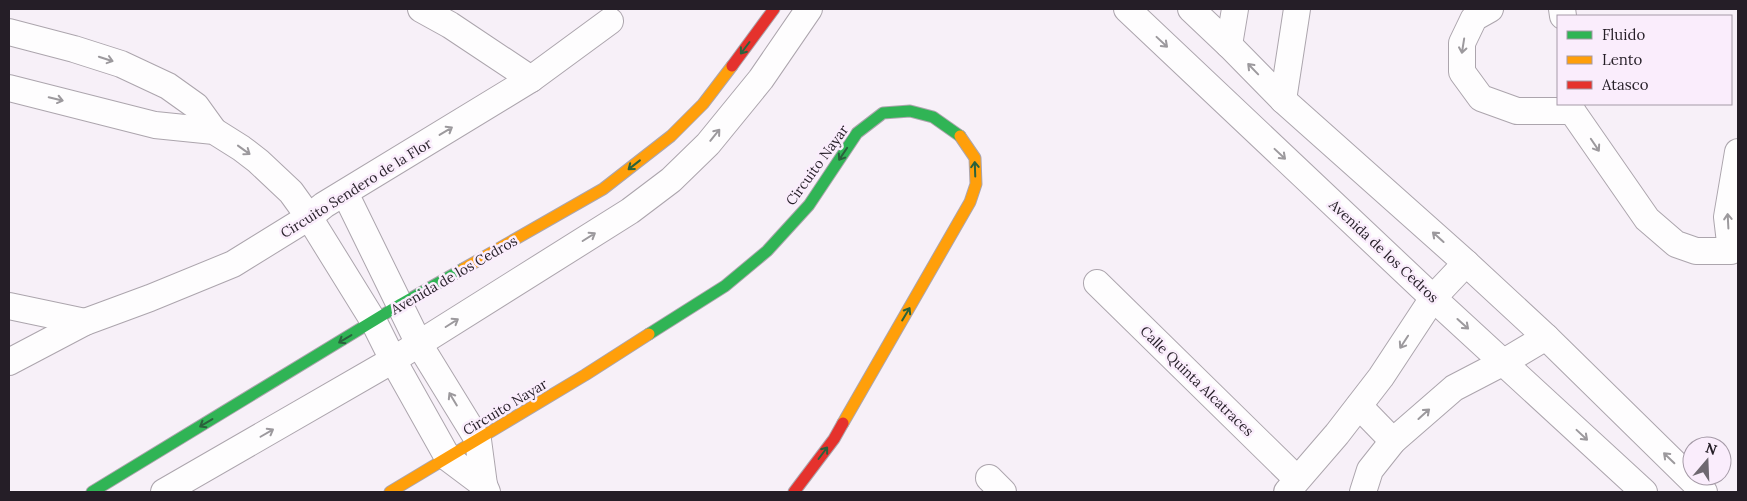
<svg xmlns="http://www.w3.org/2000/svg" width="1747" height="501" font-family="Lora,serif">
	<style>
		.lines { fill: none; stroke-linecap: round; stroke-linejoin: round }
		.street-casing { stroke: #aca5ad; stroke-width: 28 }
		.fast-casing { stroke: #aca5ad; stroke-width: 13 }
		.slow-casing { stroke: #aca5ad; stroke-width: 13 }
		.jam-casing { stroke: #aca5ad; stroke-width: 13 }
		.street { stroke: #fefdfe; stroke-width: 26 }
		.fast { stroke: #30b455; stroke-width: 11 }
		.slow { stroke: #ff9f0a; stroke-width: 11 }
		.jam { stroke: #e5322d; stroke-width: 11 }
		.oneway { stroke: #9c999d }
		.oneway2 { stroke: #2a623c }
		.labels { text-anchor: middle; stroke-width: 5; stroke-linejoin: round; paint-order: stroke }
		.street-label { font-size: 14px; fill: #251e27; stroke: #faedfc }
	</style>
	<rect width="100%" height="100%" fill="#f7f0f8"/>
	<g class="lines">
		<!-- street casing -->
		<g class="street-casing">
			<g id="street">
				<polyline points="421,9 450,25 531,79"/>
				<polyline points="1127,9 1433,298 1644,492"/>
				<polyline points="1191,9 1229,45 1283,100 1466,263 1546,337 1704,492"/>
				<polyline points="1490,9 1474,18 1462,43 1462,72 1481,98 1517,111 1572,111"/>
				<polyline points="1562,9 1563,16"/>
				<polyline points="9,32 74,49 121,64 168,86 196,106 214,131"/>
				<polyline points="1229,45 1235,9"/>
				<polyline points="9,88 155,125 214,131 241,148 258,161 291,192 309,217 374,322 393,360 448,458 484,485"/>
				<polyline points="1283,100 1297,9"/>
				<polyline points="1571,104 1572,111 1647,219 1676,244 1696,251 1731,251 1727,217 1738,152"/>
				<polyline points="345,193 419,344 478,440 484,485 487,492"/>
				<polyline points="1097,283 1297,479"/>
				<polyline points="9,306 85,322"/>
				<polyline points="9,362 85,322 150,298 233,264 309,217 324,205 531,79 610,21"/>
				<polyline points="1359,406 1393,441"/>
				<polyline points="989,478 1003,492"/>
				<polyline points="164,492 393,360 630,211 671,180 708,144 761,79 809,9"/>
				<polyline points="1287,492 1337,434 1381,377 1433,298 1466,263"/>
				<polyline points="1363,492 1370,470 1393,441 1454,388 1504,362 1546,337"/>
			</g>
		</g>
		<!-- fast casing -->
		<g class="fast-casing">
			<g id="fast">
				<polyline points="649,334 725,286 767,251 809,205 857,133 883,113 910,111 933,117 960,136"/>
				<polyline points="92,492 401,304 463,269"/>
			</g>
		</g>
		<!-- slow casing -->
		<g class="slow-casing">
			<g id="slow">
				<polyline points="463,269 603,189 671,136 703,104 732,66"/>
				<polyline points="843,423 970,202 976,184 975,158 960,136"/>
				<polyline points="390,492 585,375 649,334"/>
			</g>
		</g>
		<!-- jam casing -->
		<g class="jam-casing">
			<g id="jam">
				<polyline points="732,66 774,9"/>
				<polyline points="794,492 834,439 843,423"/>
			</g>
		</g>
		<!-- street -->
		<use href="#street" class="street"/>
		<!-- fast -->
		<use href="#fast" class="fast"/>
		<!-- slow -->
		<use href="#slow" class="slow"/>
		<!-- jam -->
		<use href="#jam" class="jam"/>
	</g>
	<!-- one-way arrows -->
	<defs><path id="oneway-shaft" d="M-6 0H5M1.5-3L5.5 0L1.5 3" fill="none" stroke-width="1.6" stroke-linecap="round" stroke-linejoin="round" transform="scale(1.25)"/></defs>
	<g class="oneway">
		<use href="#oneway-shaft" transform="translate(1162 42) rotate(43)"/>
		<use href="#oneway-shaft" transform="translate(1463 46) rotate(99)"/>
		<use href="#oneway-shaft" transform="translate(106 59) rotate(18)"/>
		<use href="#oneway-shaft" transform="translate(1253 69) rotate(-134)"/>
		<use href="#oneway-shaft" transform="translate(56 99) rotate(13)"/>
		<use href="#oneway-shaft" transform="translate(446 131) rotate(-31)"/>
		<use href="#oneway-shaft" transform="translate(715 135) rotate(-51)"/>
		<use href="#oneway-shaft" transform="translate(1595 145) rotate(56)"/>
		<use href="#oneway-shaft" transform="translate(244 150) rotate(36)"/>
		<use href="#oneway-shaft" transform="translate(1280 154) rotate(43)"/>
		<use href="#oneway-shaft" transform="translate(1728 221) rotate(-93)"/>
		<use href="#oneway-shaft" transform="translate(589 237) rotate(-32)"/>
		<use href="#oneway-shaft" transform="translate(1438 237) rotate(-138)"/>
		<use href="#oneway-shaft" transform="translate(452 323) rotate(-32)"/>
		<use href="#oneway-shaft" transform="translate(1463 324) rotate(42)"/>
		<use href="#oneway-shaft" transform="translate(1404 342) rotate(123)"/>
		<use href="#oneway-shaft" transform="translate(453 399) rotate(-121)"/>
		<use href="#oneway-shaft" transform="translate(1424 414) rotate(-42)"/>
		<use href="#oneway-shaft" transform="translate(267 433) rotate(-30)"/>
		<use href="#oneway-shaft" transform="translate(1582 435) rotate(43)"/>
		<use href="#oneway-shaft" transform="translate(1669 458) rotate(-136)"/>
	</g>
	<g class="oneway2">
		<use href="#oneway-shaft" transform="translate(745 48) rotate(127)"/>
		<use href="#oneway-shaft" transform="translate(843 154) rotate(124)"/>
		<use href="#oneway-shaft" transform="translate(634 165) rotate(142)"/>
		<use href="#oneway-shaft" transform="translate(975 169) rotate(-92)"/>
		<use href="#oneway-shaft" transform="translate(906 314) rotate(-59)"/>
		<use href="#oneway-shaft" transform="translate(345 339) rotate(149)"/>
		<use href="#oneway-shaft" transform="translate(206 423) rotate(149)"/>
		<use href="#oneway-shaft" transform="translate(823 453) rotate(-53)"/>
	</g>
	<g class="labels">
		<!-- street labels -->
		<g class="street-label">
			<text transform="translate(817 165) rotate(-54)" y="5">Circuito Nayar</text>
			<text transform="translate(356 188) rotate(-32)" y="5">Circuito Sendero de la Flor</text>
			<text transform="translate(1384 251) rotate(43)" y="5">Avenida de los Cedros</text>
			<text transform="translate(454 275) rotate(-30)" y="5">Avenida de los Cedros</text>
			<text transform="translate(1197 381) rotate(44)" y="5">Calle Quinta Alcatraces</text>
			<text transform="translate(505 407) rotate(-31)" y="5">Circuito Nayar</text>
		</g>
	</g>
	<!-- border -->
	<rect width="1747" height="501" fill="none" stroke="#251e27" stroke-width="20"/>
	<!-- legend -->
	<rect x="1557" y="15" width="175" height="90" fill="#faedfc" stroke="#a59aa7"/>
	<rect x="1567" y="31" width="25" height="8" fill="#30b455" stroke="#a59aa7"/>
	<text x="1602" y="40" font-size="15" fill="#251e27">Fluido</text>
	<rect x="1567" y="56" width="25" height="8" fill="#ff9f0a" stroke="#a59aa7"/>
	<text x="1602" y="65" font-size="15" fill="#251e27">Lento</text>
	<rect x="1567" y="81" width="25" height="8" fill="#e5322d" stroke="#a59aa7"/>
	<text x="1602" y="90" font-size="15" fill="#251e27">Atasco</text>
	<!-- north arrow -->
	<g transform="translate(1707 461) rotate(19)"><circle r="24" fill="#faedfc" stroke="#a59aa7"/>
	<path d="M0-4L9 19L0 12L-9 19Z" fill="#6e6870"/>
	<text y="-8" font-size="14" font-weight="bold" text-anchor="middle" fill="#251e27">N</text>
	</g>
</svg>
